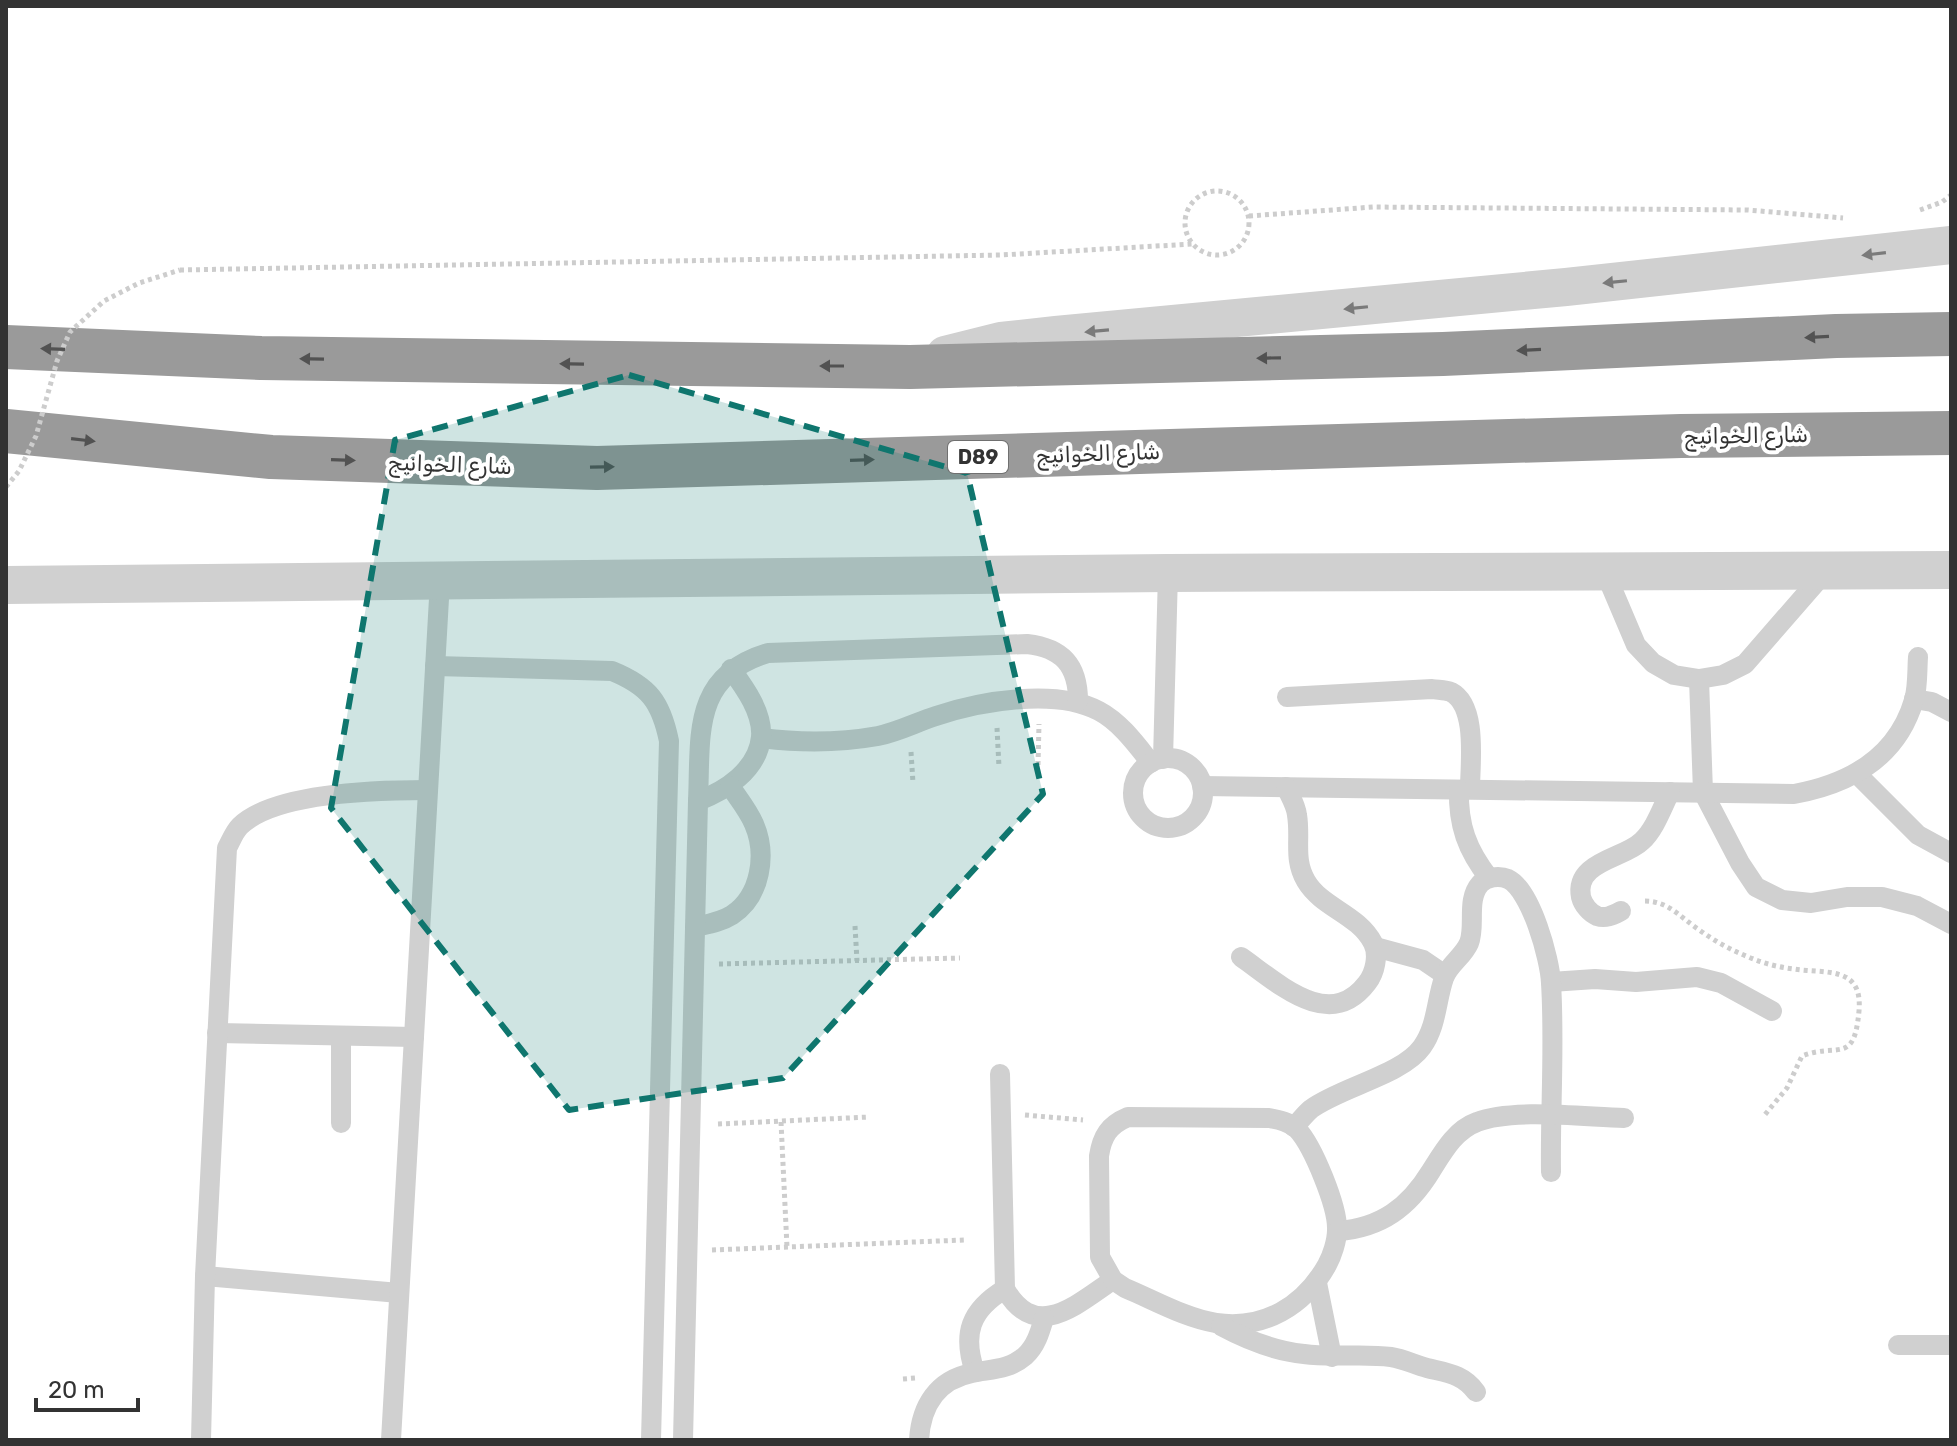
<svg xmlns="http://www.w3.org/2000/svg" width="1957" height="1446" font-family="Rubik,'Noto Sans Arabic',sans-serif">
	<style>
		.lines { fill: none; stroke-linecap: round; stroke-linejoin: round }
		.path { stroke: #cdcdcd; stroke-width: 5; stroke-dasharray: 4 4; stroke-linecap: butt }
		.lane { stroke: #d0d0d0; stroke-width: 20 }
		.street { stroke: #d0d0d0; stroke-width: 38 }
		.highway { stroke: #9a9a9a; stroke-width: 44 }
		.path-bridge { stroke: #cdcdcd; stroke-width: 5; stroke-dasharray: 4 4; stroke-linecap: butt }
		.oneway { fill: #7a7a7a }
		.oneway2 { fill: #525252 }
		.marked { fill: #0f766e; fill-opacity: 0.2; stroke: #0f766e; stroke-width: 6; stroke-dasharray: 16 10; stroke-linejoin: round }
		.labels { text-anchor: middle; stroke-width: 8; stroke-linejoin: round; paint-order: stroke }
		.shield { fill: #fff; stroke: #707070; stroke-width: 2 }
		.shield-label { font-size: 20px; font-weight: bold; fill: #333 }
		.street-label { font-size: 22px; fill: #333; stroke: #fff }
	</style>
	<rect width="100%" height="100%" fill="#fff"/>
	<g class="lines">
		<!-- path -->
		<g class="path">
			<circle cx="1217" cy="223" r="32"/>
			<polyline points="1920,210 1942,202 1951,195"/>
			<polyline points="1249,216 1373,207 1748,210 1843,218"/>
			<polyline points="180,270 1001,255 1192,244"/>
			<polyline points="997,728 999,767"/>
			<polyline points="911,752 913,783"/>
			<polyline points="1038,765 1039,724"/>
			<path d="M1645 901C1668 901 1680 917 1698 929 1713 940 1729 949 1746 956 1762 963 1777 967 1794 969 1825 974 1863 965 1859 1011 1854 1066 1838 1042 1802 1056L1787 1088 1763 1117"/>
			<polyline points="855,926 857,961"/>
			<polyline points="719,964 960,958"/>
			<polyline points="1025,1115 1083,1120"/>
			<polyline points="781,1122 787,1247"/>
			<polyline points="718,1124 869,1117"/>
			<polyline points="712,1250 964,1240"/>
			<polyline points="903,1379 915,1378"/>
		</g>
		<!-- lane -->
		<g class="lane">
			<polyline points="1605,572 1636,645 1653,663 1674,675 1699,679 1723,675 1745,664 1826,571"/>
			<path d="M435 666 612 671C649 686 661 702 669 741L651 1440"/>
			<polyline points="1699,679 1703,792 1740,863 1756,887 1782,900 1811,903 1847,897 1882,897 1917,906 1951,924"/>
			<path d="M1287 697 1432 689C1438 690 1446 690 1451 692 1478 706 1470 764 1470 789"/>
			<polyline points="1914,699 1932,702 1951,712"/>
			<path d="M761 738C800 743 839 743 878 736 898 732 917 722 936 716 981 701 1056 688 1099 711 1120 722 1136 744 1151 763"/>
			<circle cx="1168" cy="793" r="35"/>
			<polyline points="1163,759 1168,573"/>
			<polyline points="1857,774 1918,835 1951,853"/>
			<path d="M1202 786 1794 794C1849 784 1897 758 1914 700 1918 687 1917 671 1918 657"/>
			<path d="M1459 790C1458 825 1467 850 1489 878"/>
			<path d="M698 801C725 791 758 770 761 737 763 713 745 688 731 669"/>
			<path d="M1621 911C1613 915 1606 919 1597 916 1590 913 1583 905 1581 897 1574 861 1624 859 1642 841 1655 829 1662 808 1670 792"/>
			<path d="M695 927C708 924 721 922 732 915 761 896 767 854 754 824 748 810 738 798 730 786"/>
			<polyline points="1375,947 1423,960 1445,975"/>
			<path d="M1241 957C1277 982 1329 1033 1367 983 1375 973 1379 955 1373 943 1358 914 1322 908 1306 881 1293 859 1301 839 1297 815 1296 805 1290 796 1286 787"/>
			<polyline points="1551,982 1595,979 1636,982 1697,977 1721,983 1772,1011"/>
			<polyline points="217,1033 414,1037"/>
			<path d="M1000 1074 1005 1289C1036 1343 1077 1304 1113 1280"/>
			<path d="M1128 1117 1269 1118C1280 1120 1289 1122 1297 1129 1313 1146 1338 1207 1337 1230 1337 1241 1332 1256 1327 1265 1304 1306 1264 1330 1216 1323 1185 1318 1154 1300 1125 1288L1113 1280 1100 1257 1099 1156C1102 1136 1109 1125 1128 1117Z"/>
			<polyline points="341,1123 341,1036"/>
			<path d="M1294 1127C1300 1121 1305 1114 1311 1109 1341 1087 1402 1075 1422 1047 1437 1026 1436 1001 1444 978 1449 964 1463 957 1469 943 1476 926 1466 900 1480 884 1486 877 1499 875 1508 879 1531 890 1550 959 1551 983 1555 1046 1550 1110 1551 1172"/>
			<path d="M1338 1231C1381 1228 1409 1207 1431 1171 1443 1152 1455 1130 1477 1122 1512 1108 1585 1117 1624 1118"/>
			<polyline points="205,1276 399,1293"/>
			<polyline points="1317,1283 1332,1357"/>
			<path d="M1221 1326C1247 1340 1274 1351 1304 1354 1333 1358 1363 1353 1391 1357 1404 1359 1415 1365 1427 1368 1447 1373 1463 1374 1476 1392"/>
			<polyline points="1898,1345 1951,1345"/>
			<path d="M975 1372C962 1334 970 1310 1005 1289"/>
			<path d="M201 1440 205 1276 227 848C231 841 234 832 240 826 275 792 380 790 428 790"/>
			<polyline points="391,1440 440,581"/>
			<path d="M683 1440 698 801C701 735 691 676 768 653L1027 644C1062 648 1078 665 1078 701"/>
			<path d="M919 1440C921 1406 937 1380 972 1373 991 1369 1009 1370 1025 1356 1036 1346 1040 1332 1044 1318"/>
		</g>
		<!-- street -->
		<g class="street">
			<polyline points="945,355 1001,341 1056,335 1566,287 1951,245"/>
			<polyline points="6,585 1168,573 1951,570"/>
		</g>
		<!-- highway -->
		<g class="highway">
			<polyline points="6,347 261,358 910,367 1443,354 1836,336 1951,334"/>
			<polyline points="6,431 271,457 597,468 1681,436 1951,433"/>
		</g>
		<!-- path-bridge -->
		<polyline class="path-bridge" points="6,487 19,471 36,436 57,361 70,332 104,301 139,283 180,270"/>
	</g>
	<!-- one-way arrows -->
	<defs><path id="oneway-solid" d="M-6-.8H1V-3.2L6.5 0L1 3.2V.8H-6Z" transform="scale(2)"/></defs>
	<g class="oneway">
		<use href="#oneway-solid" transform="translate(1874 254) rotate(173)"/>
		<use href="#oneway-solid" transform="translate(1615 282) rotate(174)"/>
		<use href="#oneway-solid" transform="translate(1356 308) rotate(174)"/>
		<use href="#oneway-solid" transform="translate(1097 331) rotate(175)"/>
	</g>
	<g class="oneway2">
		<use href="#oneway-solid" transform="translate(1817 337) rotate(177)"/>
		<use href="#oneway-solid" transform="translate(53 349) rotate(-178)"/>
		<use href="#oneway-solid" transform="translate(1529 350) rotate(177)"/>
		<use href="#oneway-solid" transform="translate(1269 358) rotate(179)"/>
		<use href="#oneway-solid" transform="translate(312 359) rotate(-179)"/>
		<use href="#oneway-solid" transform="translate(572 364) rotate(-179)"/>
		<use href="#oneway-solid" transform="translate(832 366) rotate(-180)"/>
		<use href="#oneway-solid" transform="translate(83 440) rotate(7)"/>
		<use href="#oneway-solid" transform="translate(343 460) rotate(2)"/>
		<use href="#oneway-solid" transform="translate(862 460) rotate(-2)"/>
		<use href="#oneway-solid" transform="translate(602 467) rotate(-1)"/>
	</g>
	<!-- marked area -->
	<path class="marked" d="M629 375 967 473 1043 794 783 1078 569 1110 331 808 395 440Z"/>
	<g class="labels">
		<!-- shield labels -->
		<rect class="shield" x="948" y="441" width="60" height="32" rx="6"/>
		<g class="shield-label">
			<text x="978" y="464">D89</text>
		</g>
		<!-- street labels -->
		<g class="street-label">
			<text transform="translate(1746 435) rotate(-1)" y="8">شارع الخوانيج</text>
			<text transform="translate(1098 453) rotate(-2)" y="8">شارع الخوانيج</text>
			<text transform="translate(450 464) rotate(2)" y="8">شارع الخوانيج</text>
		</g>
	</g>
	<!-- border -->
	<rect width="1957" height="1446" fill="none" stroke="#333333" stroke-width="16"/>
	<!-- scale -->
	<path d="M36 1398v12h102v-12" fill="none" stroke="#333333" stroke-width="4"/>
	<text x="48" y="1398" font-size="24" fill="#333333" stroke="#ffffff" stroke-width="6" paint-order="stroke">20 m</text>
</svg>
